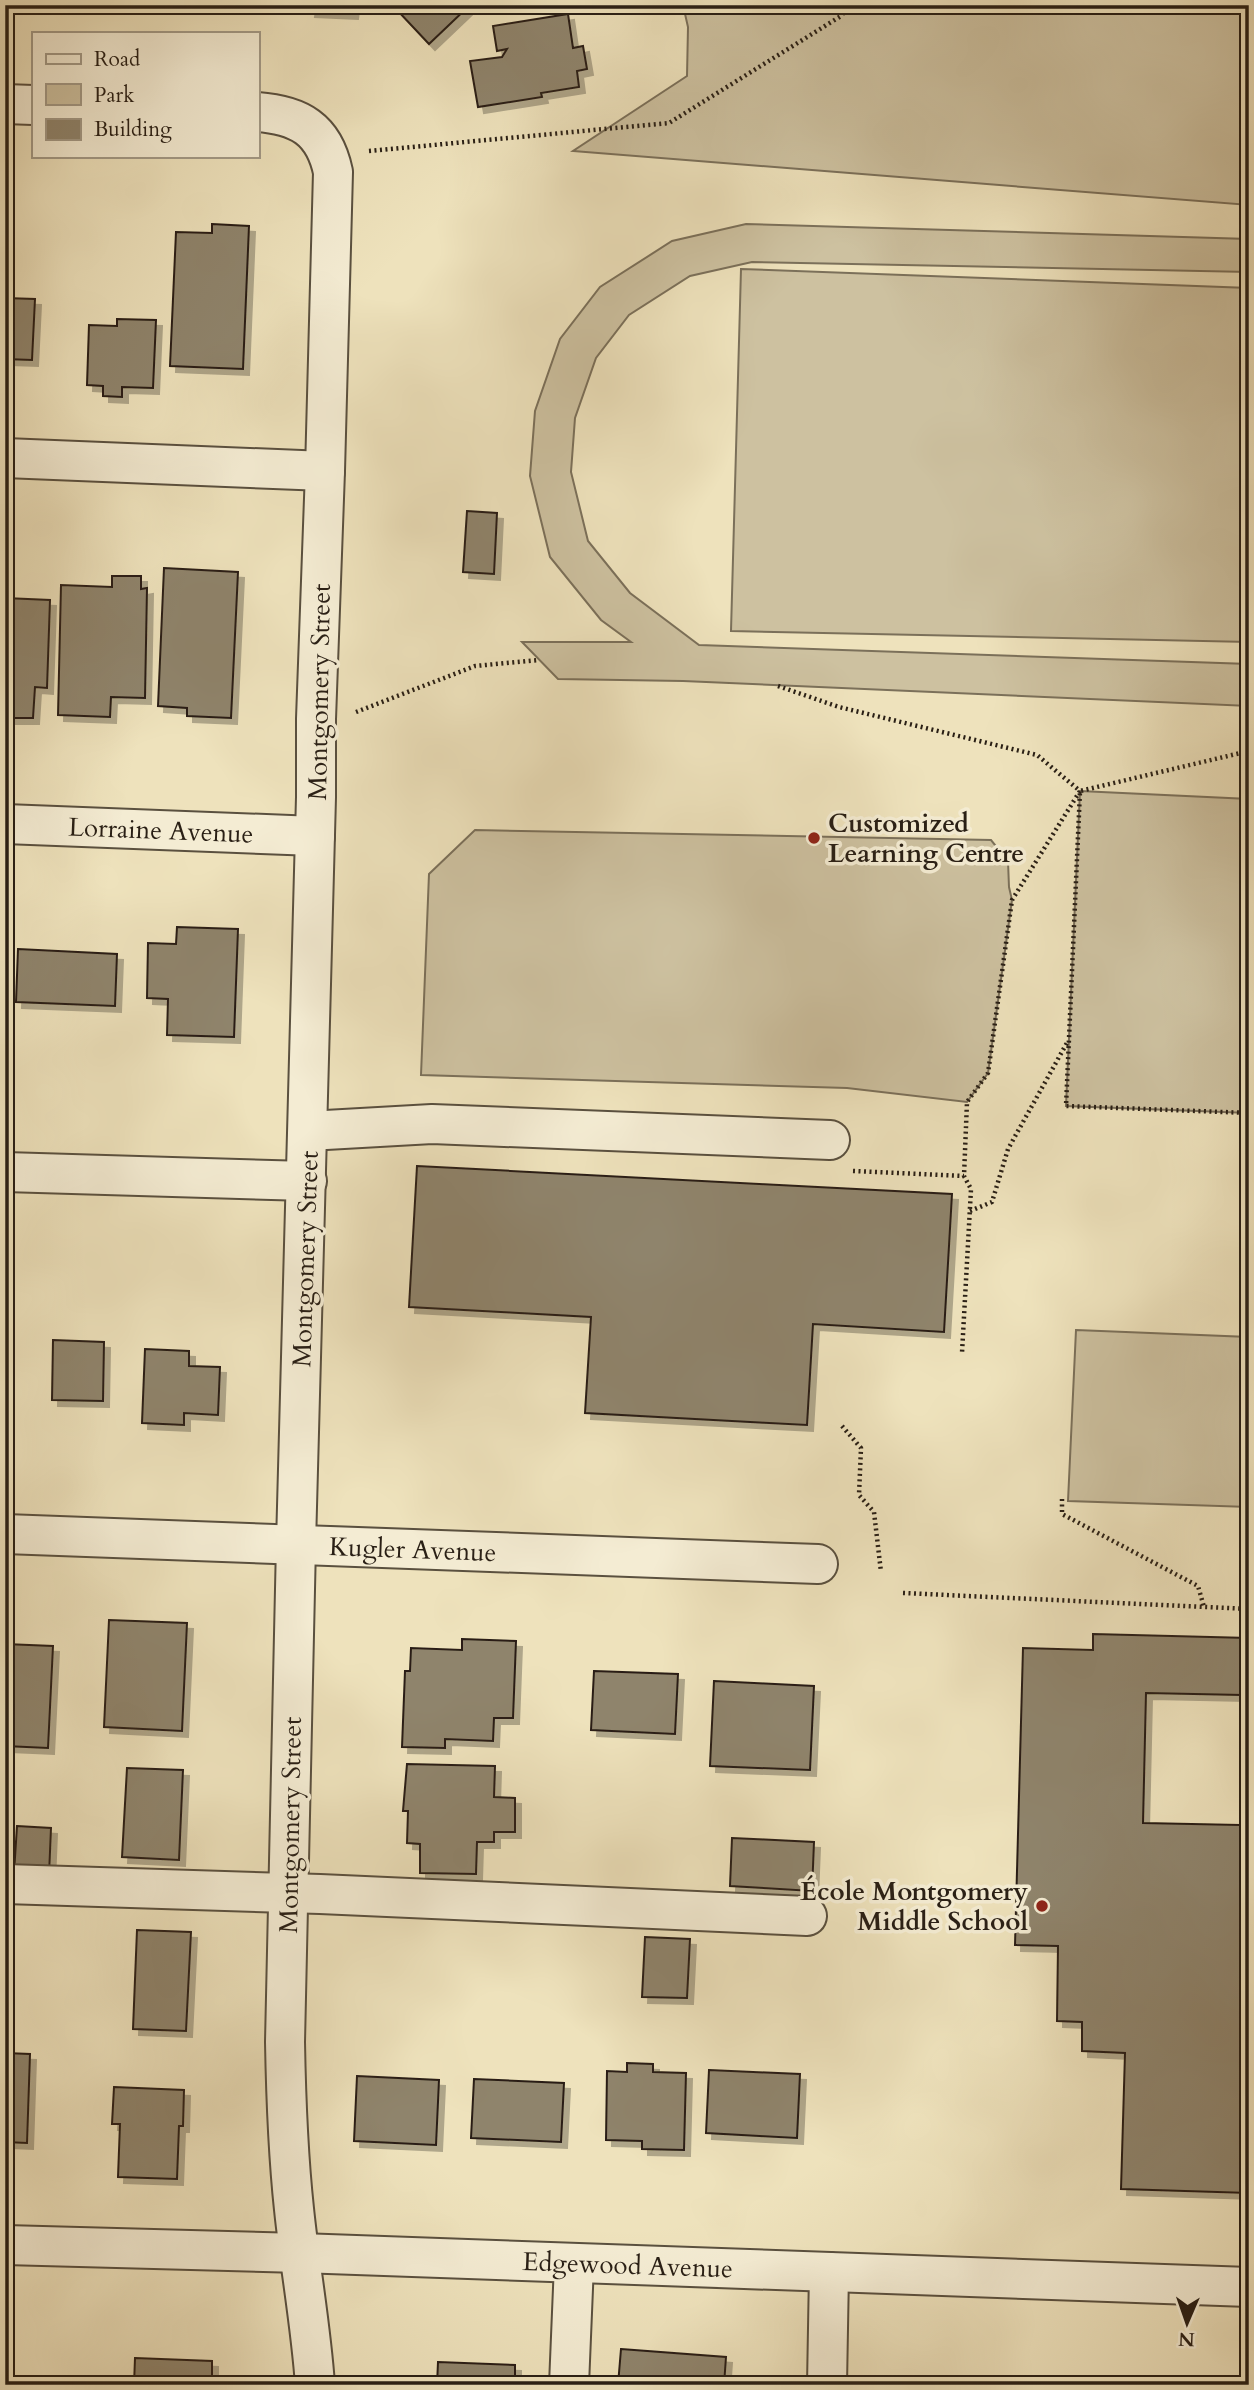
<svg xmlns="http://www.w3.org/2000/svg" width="1254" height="2390" font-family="Cardo,serif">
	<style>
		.green { fill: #cdc1a0; stroke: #7b705a; stroke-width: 2 }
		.building { fill: #8f846c; stroke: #291f15; stroke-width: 2; fill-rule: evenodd; filter: url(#shadow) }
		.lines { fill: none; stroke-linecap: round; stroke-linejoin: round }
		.minor-casing { stroke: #5a503f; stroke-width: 42 }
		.path { stroke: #291f15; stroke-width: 4.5; stroke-dasharray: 2 3.5; stroke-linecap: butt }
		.minor { stroke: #f4ecd3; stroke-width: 38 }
		.poi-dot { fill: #8f2418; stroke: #f4ecd3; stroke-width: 2.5 }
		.labels { text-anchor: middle; stroke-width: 7; stroke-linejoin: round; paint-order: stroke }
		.street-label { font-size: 26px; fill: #291f15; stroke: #f4ecd3 }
		.poi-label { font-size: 26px; font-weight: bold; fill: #291f15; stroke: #f4ecd3; text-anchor: start }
	</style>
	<defs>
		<filter id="shadow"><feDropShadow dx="6" dy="6" stdDeviation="0" flood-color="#0004"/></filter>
	</defs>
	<rect width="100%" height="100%" fill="#eee2bc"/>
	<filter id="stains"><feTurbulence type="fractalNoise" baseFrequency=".00286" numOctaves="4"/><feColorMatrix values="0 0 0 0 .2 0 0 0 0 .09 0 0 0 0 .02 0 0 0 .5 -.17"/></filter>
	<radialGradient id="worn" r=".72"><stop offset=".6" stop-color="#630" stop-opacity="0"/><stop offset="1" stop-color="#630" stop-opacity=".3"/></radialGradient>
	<!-- green -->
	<g class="green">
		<polygon points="683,5 1249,5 1249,205 573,151 687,76 688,27"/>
		<polygon points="746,224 1249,239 1249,272 752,262 690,276 629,315 596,358 575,418 571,472 588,541 630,593 699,645 1249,664 1249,706 683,681 558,679 522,642 631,642 601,620 550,557 530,476 535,411 560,339 600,287 672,241"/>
		<polygon points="741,269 1249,288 1249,642 731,631"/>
		<polygon points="1080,791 1249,799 1249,1113 1066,1106"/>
		<polygon points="475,830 991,840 1008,861 1009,887 1012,900 988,1073 967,1102 847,1088 421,1075 429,874"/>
		<polygon points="1076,1330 1249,1337 1249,1507 1068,1501"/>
	</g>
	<!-- building -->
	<g class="building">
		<polygon points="310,5 353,5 352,13 309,11"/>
		<polygon points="402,5 470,5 429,44 397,10"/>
		<polygon points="568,14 573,48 583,46 587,69 577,71 579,87 541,93 542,97 478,107 470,61 502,57 507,49 497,51 493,26"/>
		<polygon points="212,224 249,226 243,369 170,366 176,232 212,233"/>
		<polygon points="5,298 35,299 32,360 5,359"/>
		<polygon points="117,319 156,320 153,388 122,387 122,397 103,396 103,386 87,385 89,325 117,326"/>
		<polygon points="467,511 497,513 494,574 463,572"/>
		<polygon points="164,568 238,572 231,718 187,716 187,708 158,706"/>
		<polygon points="112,576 141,576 141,589 147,588 145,698 111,697 110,717 58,715 61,585 112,587"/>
		<polygon points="5,598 50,600 47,688 35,687 33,718 5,718"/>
		<polygon points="177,927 238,929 234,1037 167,1035 168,999 147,998 148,943 176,944"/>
		<polygon points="18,949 117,954 115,1006 16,1002"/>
		<polygon points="417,1166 952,1194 944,1332 813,1324 807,1425 585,1413 591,1317 409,1307"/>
		<polygon points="53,1340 104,1342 103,1401 52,1400"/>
		<polygon points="145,1349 189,1351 189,1366 220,1367 218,1415 184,1413 184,1425 142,1423"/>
		<polygon points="109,1620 187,1623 182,1731 104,1727"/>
		<path d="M1093 1634 1249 1638V2193L1121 2189 1125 2053 1082 2051V2022L1057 2021 1058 1946 1015 1945 1023 1648 1093 1650ZM1146 1693 1242 1695 1240 1825 1143 1823Z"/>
		<polygon points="462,1639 516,1641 513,1718 494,1718 493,1741 445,1739 445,1748 402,1747 405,1671 410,1671 411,1648 462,1650"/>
		<polygon points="5,1644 53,1646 48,1748 5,1746"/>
		<polygon points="594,1671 678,1674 675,1734 591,1730"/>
		<polygon points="714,1681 814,1686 810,1770 710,1766"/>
		<polygon points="407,1764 495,1766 494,1797 515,1798 515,1832 494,1832 494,1842 477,1842 476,1874 420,1873 420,1844 407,1843 408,1811 403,1811"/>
		<polygon points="127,1768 183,1770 179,1860 122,1857"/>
		<polygon points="17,1826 51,1828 49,1875 14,1873"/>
		<polygon points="732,1838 814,1842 812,1891 730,1886"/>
		<polygon points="137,1930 191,1932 186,2031 133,2029"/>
		<polygon points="645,1937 690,1939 687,1998 642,1997"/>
		<polygon points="5,2053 30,2054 27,2143 5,2142"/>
		<polygon points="627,2063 653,2064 653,2072 686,2073 684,2150 642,2149 642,2141 606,2140 607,2071 627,2072"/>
		<polygon points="709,2070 800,2074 797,2138 706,2133"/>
		<polygon points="357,2076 439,2080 436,2145 354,2141"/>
		<polygon points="474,2079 564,2083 561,2142 471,2138"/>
		<polygon points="114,2087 184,2090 183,2126 179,2126 177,2179 118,2177 120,2124 112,2124"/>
		<polygon points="621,2349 726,2357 724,2385 618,2385"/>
		<polygon points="135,2358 212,2361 212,2385 134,2385"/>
		<polygon points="438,2362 515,2365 515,2385 437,2385"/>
		<polygon points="1011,2377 1089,2381 1089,2385 1010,2385"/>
	</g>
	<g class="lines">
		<!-- minor casing -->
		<g class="minor-casing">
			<g id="minor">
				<polyline points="5,104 33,105"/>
				<path d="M257 112C299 115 324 129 333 172L325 471 316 719V797L296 1544 285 2042C286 2098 288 2153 294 2209 300 2268 311 2326 315 2385"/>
				<polyline points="5,458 325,471"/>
				<path id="s1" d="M5 824 315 836"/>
				<polyline points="308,1131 432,1124 830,1140"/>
				<polyline points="5,1172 307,1181"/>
				<path id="s2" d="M5 1534 818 1564"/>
				<polyline points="5,1884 320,1894 807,1916"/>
				<path id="s3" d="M5 2245 300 2253 1249 2287"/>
				<polyline points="569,2385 574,2264"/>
				<polyline points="827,2385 829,2272"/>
			</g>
		</g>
		<!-- path -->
		<g class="path">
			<polyline points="369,151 669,123 841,16 850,5"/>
			<polyline points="778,686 839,707 1037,755 1080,791 1012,900 988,1073 967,1102 964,1176 971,1189 962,1353"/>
			<polyline points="356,712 475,666 539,660"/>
			<polyline points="1249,751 1080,791 1066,1106 1249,1113"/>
			<polyline points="853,1171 964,1176"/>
			<polyline points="970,1211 992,1202 1008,1149 1068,1041"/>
			<polyline points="842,1426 861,1448 859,1495 874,1512 881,1572"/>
			<polyline points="1062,1499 1062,1514 1198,1586 1204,1607"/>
			<polyline points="903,1593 1249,1609"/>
		</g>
		<!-- minor -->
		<use href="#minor" class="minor"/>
	</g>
	<!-- markers -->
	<g class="poi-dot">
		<circle cx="814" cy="838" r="7"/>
		<circle cx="1042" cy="1906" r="7"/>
	</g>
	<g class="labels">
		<!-- street labels -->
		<g class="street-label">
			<text transform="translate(319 692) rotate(-89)" y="9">Montgomery Street</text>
			<text dy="9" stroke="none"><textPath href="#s1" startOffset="156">Lorraine Avenue</textPath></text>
			<text transform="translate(305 1259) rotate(-88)" y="9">Montgomery Street</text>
			<text dy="9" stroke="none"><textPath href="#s2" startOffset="408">Kugler Avenue</textPath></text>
			<text transform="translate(290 1825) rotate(-89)" y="9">Montgomery Street</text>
			<text dy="9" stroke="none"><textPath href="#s3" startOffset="623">Edgewood Avenue</textPath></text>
		</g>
		<!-- poi labels -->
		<g class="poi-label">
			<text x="828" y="832">Customized<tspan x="828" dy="30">Learning Centre</tspan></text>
			<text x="1028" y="1900" text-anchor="end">École Montgomery<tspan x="1028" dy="30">Middle School</tspan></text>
		</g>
	</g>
	<!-- margin -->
	<rect width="1254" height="2390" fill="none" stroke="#eee2bc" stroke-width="28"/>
	<rect x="7" y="7" width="1240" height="2376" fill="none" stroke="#291f15" stroke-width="3.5"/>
	<rect x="14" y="14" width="1226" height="2362" fill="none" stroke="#291f15" stroke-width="2"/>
	<!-- legend -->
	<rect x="32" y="32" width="228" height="126" fill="#f4ecd3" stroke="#a39a87" stroke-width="2"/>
	<rect x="46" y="54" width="35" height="10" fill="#f4ecd3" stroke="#a39a87" stroke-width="2"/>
	<text x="94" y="66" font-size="21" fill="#291f15">Road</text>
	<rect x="46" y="84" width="35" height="21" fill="#cdc1a0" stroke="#a39a87" stroke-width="2"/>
	<text x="94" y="102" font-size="21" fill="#291f15">Park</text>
	<rect x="46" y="119" width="35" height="21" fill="#8f846c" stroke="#a39a87" stroke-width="2"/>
	<text x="94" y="136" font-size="21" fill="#291f15">Building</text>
	<!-- north arrow -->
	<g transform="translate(1187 2323) rotate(182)" stroke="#f4ecd3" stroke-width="5" paint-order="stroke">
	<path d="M0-5L12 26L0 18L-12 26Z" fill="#291f15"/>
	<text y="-10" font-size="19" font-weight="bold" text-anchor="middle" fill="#291f15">N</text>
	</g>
	<rect width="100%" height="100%" filter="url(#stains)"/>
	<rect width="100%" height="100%" fill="url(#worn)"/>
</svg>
